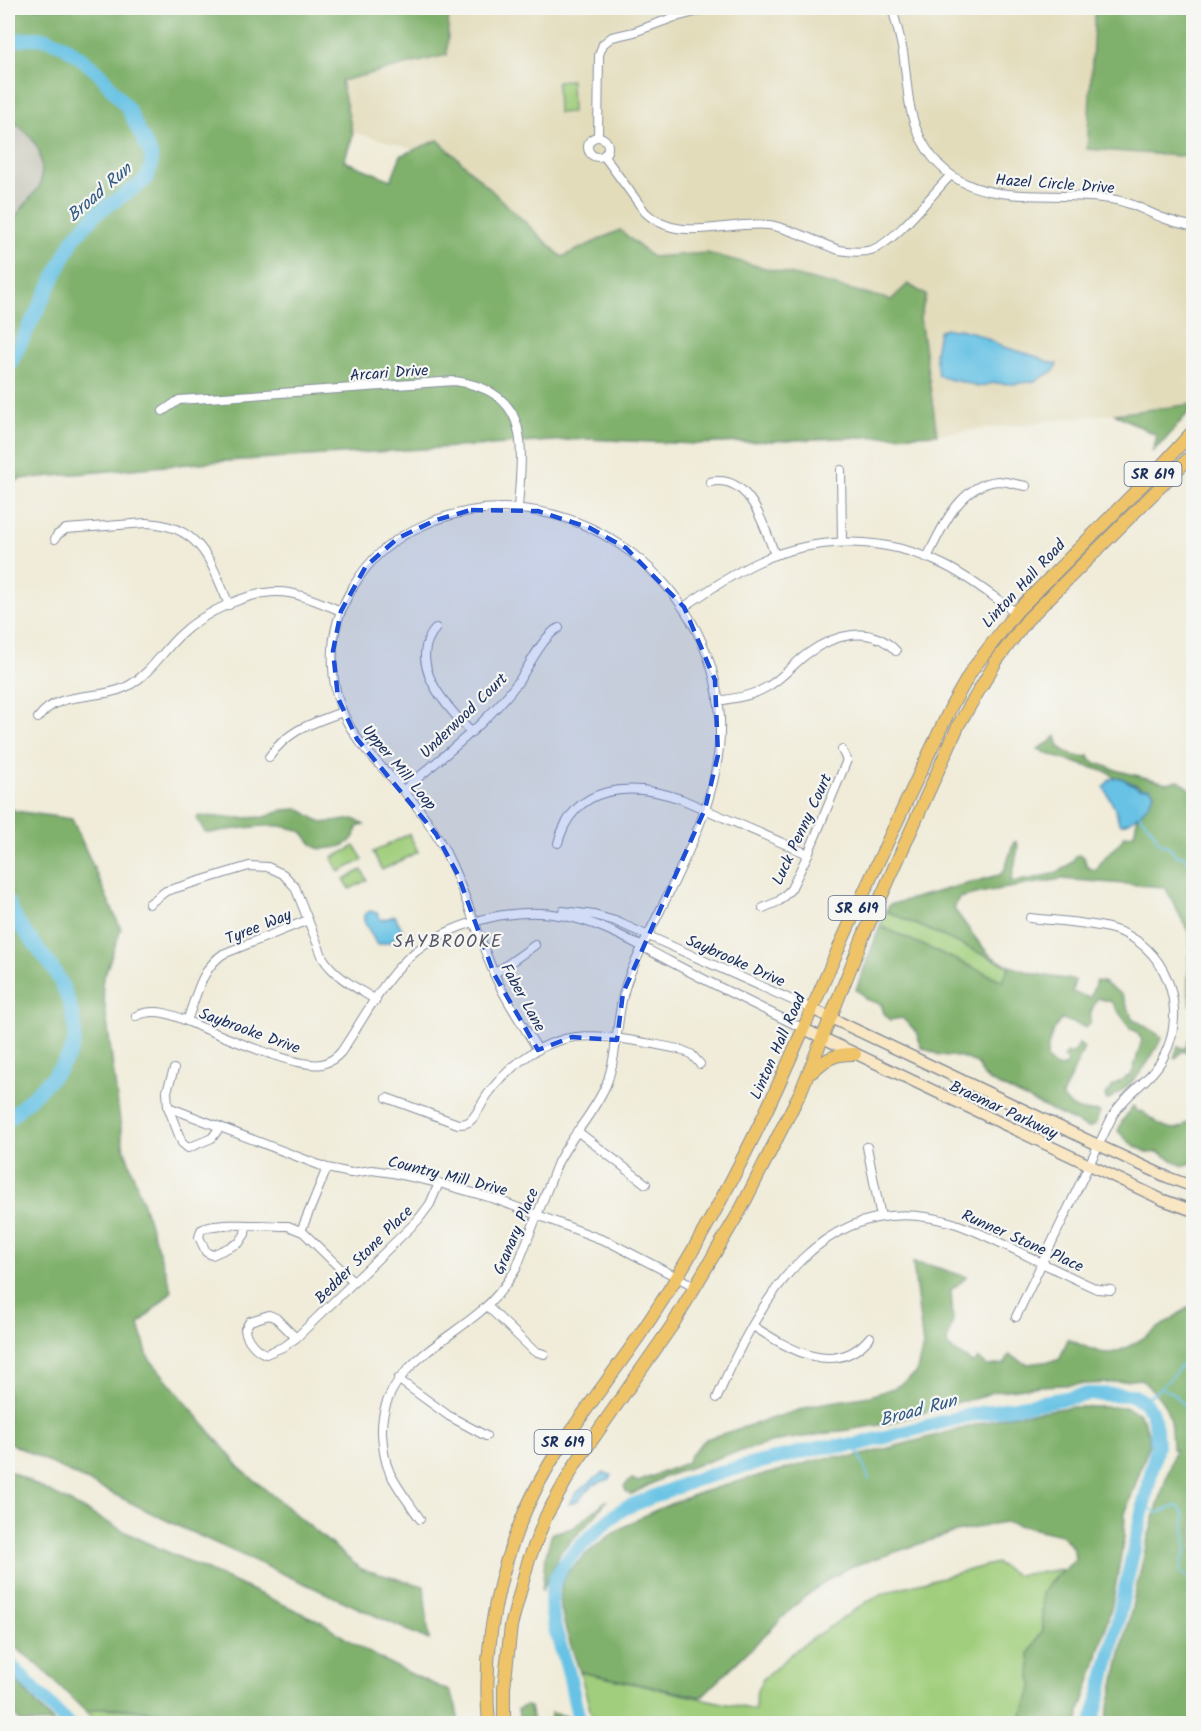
<svg xmlns="http://www.w3.org/2000/svg" width="1201" height="1731" font-family="Kalam,sans-serif">
	<style>
		.built { fill: #e2dcba }
		.industrial { fill: #c5c5b8 }
		.green { fill: #a0ce7c; stroke: #5e7e6d; stroke-width: 1.5 }
		.forest { fill: #80b16c; stroke: #4e7065; stroke-width: 1.5 }
		.water { fill: #67c2e5; stroke: #4178a2; stroke-width: 1.5 }
		.lines { fill: none; stroke-linecap: round; stroke-linejoin: round }
		.stream { stroke: #67c2e5; stroke-width: 2 }
		.river { stroke: #67c2e5; stroke-width: 14 }
		.street-casing { stroke: #868e9c; stroke-width: 10 }
		.secondary-casing { stroke: #868e9c; stroke-width: 13 }
		.primary-casing { stroke: #868e9c; stroke-width: 14 }
		.street { stroke: #fff; stroke-width: 8 }
		.secondary { stroke: #f9e7c3; stroke-width: 10 }
		.primary { stroke: #efc469; stroke-width: 12 }
		.marked { fill: #1d4ed8; fill-opacity: 0.2; stroke: #1d4ed8; stroke-width: 4.5; stroke-dasharray: 12 8; stroke-linejoin: round }
		.labels { text-anchor: middle; stroke-width: 4.5; stroke-linejoin: round; paint-order: stroke }
		.shield { fill: #f6f6f2; stroke: #5d6b8a; stroke-width: 1.5 }
		.shield-label { font-size: 15px; font-weight: bold; fill: #1b2f5e }
		.street-label { font-size: 16px; fill: #1b2f5e; stroke: #f6f6f2 }
		.water-label { font-size: 18px; font-style: italic; fill: #325b86; stroke: #f6f6f2 }
		.neighbourhood-label { font-size: 18px; letter-spacing: 1.5px; fill: #545666; stroke: #f6f6f2 }
	</style>
	<rect width="100%" height="100%" fill="#f6f6f2"/>
	<filter id="ink" filterUnits="userSpaceOnUse"><feTurbulence type="fractalNoise" baseFrequency=".0167" numOctaves="2"/><feDisplacementMap in="SourceGraphic" scale="12" xChannelSelector="R" yChannelSelector="G"/><feConvolveMatrix kernelMatrix="1 2 1 2 8 2 1 2 1" color-interpolation-filters="sRGB"/></filter>
	<filter id="wash" filterUnits="userSpaceOnUse"><feTurbulence type="fractalNoise" baseFrequency=".008" numOctaves="4" result="noise"/><feDisplacementMap in="SourceGraphic" scale="24" xChannelSelector="R" yChannelSelector="G"/><feGaussianBlur stdDeviation="1.35" result="paint"/><feColorMatrix in="noise" values="0 0 0 0 0 0 0 0 0 0 0 0 0 0 0 0 0 1.4 0 .05"/><feComposite in="paint" operator="in"/></filter>
	<g filter="url(#wash)">
		<rect width="100%" height="100%" fill="#f0ecd9"/>
		<!-- built -->
		<polygon class="built" points="427,8 1193,8 1193,404 937,434 920,318 926,296 909,284 891,301 707,253 652,257 620,230 562,257 438,140 414,149 330,126 312,59"/>
		<!-- industrial -->
		<polygon class="industrial" points="8,119 18,124 31,137 39,150 42,170 40,186 8,226"/>
		<!-- green -->
		<g class="green">
			<polygon points="571,80 572,112 558,113 557,81"/>
			<polygon points="409,834 418,852 382,870 373,852"/>
			<polygon points="355,846 363,860 339,872 332,858"/>
			<polygon points="362,870 367,880 350,889 344,879"/>
			<polygon points="886,911 1010,966 1003,981 880,926"/>
			<polygon points="996,1563 1016,1575 1062,1570 1050,1582 1042,1608 1043,1630 1029,1653 1032,1686 1030,1696 1025,1707 1021,1723 625,1723 592,1717 580,1672 755,1710 757,1690 763,1679 797,1649 873,1598 900,1588"/>
			<polygon points="101,1708 177,1713 199,1723 98,1723 86,1712"/>
		</g>
		<!-- forest -->
		<g class="forest">
			<polygon points="8,8 449,8 447,55 341,81 353,135 344,161 391,180 401,155 438,140 562,257 620,230 652,257 707,253 891,300 908,284 926,295 920,318 937,434 695,444 587,439 210,462 19,479 8,488 8,226 40,186 42,170 39,150 31,137 18,125 8,119"/>
			<polygon points="1095,8 1193,8 1193,157 1087,149"/>
			<polygon points="1193,404 1193,407 1165,440 1152,452 1156,441 1156,435 1115,414"/>
			<path d="M1056 736 1059 747C1069 753 1077 760 1089 756L1091 761 1119 771 1167 783 1179 780 1193 791 1194 1003 1191 1006 1188 989 1190 935 1165 887 1061 879 984 892 959 898 954 909C965 923 976 941 989 954 1008 970 1051 978 1075 980L1072 992 1090 998 1096 981 1103 982 1122 995 1132 1018 1162 1037C1150 1063 1132 1087 1107 1100L1105 1095 1111 1090 1112 1086 1132 1074 1142 1040 1136 1031 1130 1029C1125 1018 1117 1012 1112 1002L1097 998 1091 1012 1090 1024 1085 1027 1062 1019C1052 1029 1047 1045 1047 1059L1054 1066 1060 1068 1067 1065 1068 1061 1063 1057 1068 1053H1074L1079 1044 1084 1048 1062 1096C1069 1108 1083 1114 1097 1111L1100 1112 1095 1125 1088 1128 990 1081 983 1075 977 1063 961 1057 939 1055 921 1047 917 1032 902 1018 890 1020 884 1013 881 1004 865 999 862 994 856 990 880 926 1003 981 1009 966 886 911 889 905 999 875 1004 871 1014 842H1017L1018 848 1011 882C1028 879 1069 876 1075 856L1080 855 1084 857 1087 867 1093 870 1098 868C1103 854 1118 849 1124 836L1134 834 1138 815 1144 809 1154 793 1121 778 1115 779 1110 773 1053 756 1038 749 1050 742Z"/>
			<polygon points="8,805 15,811 72,819 121,929 102,983 123,1144 172,1291 139,1324 148,1357 242,1470 361,1569 424,1586 429,1640 180,1527 8,1442"/>
			<path d="M299 809 322 823 354 819 364 825 357 827C355 841 346 847 332 848 327 848 323 850 318 848 310 845 308 837 302 832 298 829 286 827 280 826 258 824 233 830 211 833L205 832 197 819 198 816 241 818 265 817 283 810Z"/>
			<polygon points="1193,1029 1193,1055 1182,1051 1176,1058 1174,1058 1178,1046 1185,1049"/>
			<path d="M1133 1106 1138 1112 1142 1111C1151 1119 1169 1134 1182 1127 1186 1124 1190 1120 1193 1118V1164L1191 1163 1183 1166 1158 1152 1149 1153 1137 1147 1129 1142 1118 1131 1123 1120Z"/>
			<path d="M913 1263 929 1265 967 1277 951 1290 953 1320 947 1341 948 1347 974 1364 978 1358 987 1366 1005 1364 1009 1355 1027 1364 1059 1360 1068 1339C1080 1344 1095 1353 1108 1353 1126 1354 1172 1318 1189 1307L1193 1309V1723H1105L1148 1538 1175 1449H1172C1171 1410 1169 1406 1141 1379L1108 1383 1040 1386 992 1392 978 1398 962 1401 886 1424 778 1441 723 1456 680 1471 664 1477 630 1495 626 1491 624 1486 632 1479 638 1482 688 1462 690 1455 706 1439 818 1404 870 1396 896 1387 916 1374 923 1346Z"/>
			<path d="M1071 1407H1124L1138 1413 1143 1419 1149 1435V1445L1125 1514 1124 1538 1113 1600 1095 1667 1080 1711 1079 1723H1021L1020 1720 1030 1696 1032 1686 1029 1653 1043 1630 1042 1593 1050 1582 1075 1560C1075 1549 1069 1542 1061 1535L1004 1522 956 1532 850 1567 826 1581 801 1600 701 1697 580 1672C572 1647 555 1610 562 1583 564 1573 574 1566 581 1559 632 1510 708 1488 775 1472 794 1467 813 1460 832 1457 840 1456 848 1457 855 1457L1009 1416Z"/>
			<path d="M8 1470 141 1540 324 1623C361 1652 406 1672 449 1691L456 1706 459 1723 199 1724 177 1713 115 1708H101L86 1712 36 1663 8 1642Z"/>
			<polygon points="607,1500 594,1517 561,1551 542,1591 545,1558 552,1533 573,1528"/>
			<polygon points="8,1672 54,1723 22,1723 8,1709"/>
			<polygon points="525,1706 530,1707 533,1723 520,1723 518,1709"/>
			<polygon points="551,1713 567,1716 567,1723 550,1723"/>
		</g>
		<!-- water -->
		<g class="water">
			<path d="M946 328 953 330 959 329 975 333 1004 347 1038 357 1048 362 1057 364 1054 371 1035 381 1014 384 994 383 977 387C964 380 950 382 938 375L935 353 939 331Z"/>
			<path d="M1121 778 1139 788H1150L1154 793C1149 806 1135 822 1121 824L1119 823 1115 809 1104 787 1110 779Z"/>
			<polygon points="370,911 377,913 381,920 395,916 403,931 390,942 377,945 364,921 364,915"/>
			<polygon points="602,1473 612,1475 610,1479 593,1485 578,1500 569,1504 576,1493"/>
		</g>
		<g class="lines">
			<!-- stream -->
			<g class="stream">
				<polyline points="1139,814 1153,831 1159,842 1169,847 1177,856 1184,856 1194,867"/>
				<polyline points="1162,1388 1174,1394 1194,1418"/>
				<path d="M1143 1401C1163 1387 1185 1367 1194 1343"/>
				<polyline points="856,1445 869,1480"/>
				<polyline points="1144,1505 1158,1513 1177,1506 1184,1513 1186,1551 1181,1563 1180,1572 1194,1581"/>
			</g>
			<!-- river -->
			<g class="river">
				<polyline points="8,41 35,38 47,39 62,45 78,56 100,74 128,109 151,155 151,166 147,178 139,185 97,213 74,238 8,368"/>
				<path d="M8 902C17 925 34 943 49 963 63 982 82 1025 72 1049 63 1072 26 1101 8 1120"/>
				<polyline points="8,1662 68,1724"/>
				<path d="M581 1724C574 1706 573 1688 568 1670 560 1643 544 1608 555 1580 561 1564 574 1552 586 1541 599 1529 610 1517 625 1508L697 1479 761 1462 823 1447 856 1445 965 1416 1089 1394 1132 1395 1143 1401 1152 1412 1156 1428 1157 1446 1110 1656 1092 1724"/>
			</g>
		</g>
	</g>
	<g filter="url(#ink)">
		<g class="lines">
			<!-- street casing -->
			<g class="street-casing">
				<g id="street">
					<path d="M892 8C896 22 900 37 903 52 907 77 907 105 916 128 953 220 1041 186 1116 200 1133 203 1147 212 1163 218 1173 222 1183 224 1194 227"/>
					<circle cx="598" cy="147" r="10"/>
					<polyline points="598,137 599,55 603,44 612,37 634,32 672,18 711,8"/>
					<path d="M604 156 645 212C679 245 727 220 769 225 793 229 816 242 839 250 850 252 860 253 871 250 894 244 932 194 950 176"/>
					<path d="M163 411 179 400 455 381C533 392 522 447 518 508"/>
					<polyline points="841,470 842,542"/>
					<path d="M710 482C750 473 764 526 775 555"/>
					<path d="M55 539 57 535 66 529 146 523C201 525 211 562 229 605"/>
					<path d="M927 558C941 529 960 484 998 481 1007 481 1016 485 1026 486"/>
					<path d="M684 607C707 591 732 574 758 562 817 535 886 536 944 565 971 578 993 597 1017 613"/>
					<path d="M436 628C405 663 447 707 470 731"/>
					<path d="M718 701C736 698 752 696 767 687 783 678 793 664 807 654 834 634 871 624 896 651"/>
					<path d="M38 718C59 689 97 701 126 687 149 675 160 655 178 637 202 613 254 587 289 593 307 596 324 604 341 611"/>
					<path d="M269 757C289 729 311 724 342 712"/>
					<path d="M404 790C442 756 487 724 518 682 528 668 544 634 559 628"/>
					<path d="M558 843C574 783 632 782 681 799L808 854"/>
					<path d="M149 904 166 891 249 866 268 867 283 874 295 887 323 958C336 978 357 988 376 1000"/>
					<polyline points="763,908 779,901 791,889 808,854 847,760 842,750"/>
					<polyline points="563,911 594,915 615,921 812,1009"/>
					<polyline points="494,974 535,945"/>
					<path d="M136 1016C158 1006 178 1017 198 1026 223 1036 298 1069 322 1064 329 1062 336 1058 341 1052 361 1023 382 982 407 959 446 923 513 905 565 916 603 923 636 944 669 961 714 985 759 1007 804 1029"/>
					<path d="M187 1021C196 997 201 969 223 954L308 920"/>
					<polyline points="174,1069 167,1091 168,1107 327,1168 351,1173 372,1170 393,1173 439,1183 495,1199 611,1243 696,1287"/>
					<path d="M387 1098 458 1124C463 1124 466 1124 470 1121 478 1114 482 1102 488 1094 506 1070 532 1048 561 1040 593 1030 645 1043 679 1049L691 1054 700 1064"/>
					<polyline points="168,1107 182,1143 188,1148 212,1138 220,1127"/>
					<polyline points="577,1131 646,1184"/>
					<polyline points="867,1147 881,1217"/>
					<path d="M246 1225 245 1234 239 1243 212 1255 206 1252 199 1237 201 1230C215 1221 268 1226 288 1226L303 1232 354 1282"/>
					<polyline points="301,1231 327,1168"/>
					<polyline points="487,1306 534,1351 544,1354"/>
					<path d="M1016 1317 1113 1115C1127 1092 1153 1079 1164 1056 1189 1008 1166 944 1112 929 1086 922 1057 921 1030 918"/>
					<path d="M753 1326C789 1349 836 1379 870 1337"/>
					<path d="M296 1338 276 1318 269 1315 250 1321 245 1329C246 1339 256 1351 266 1354L285 1346 296 1338 418 1220 430 1204 439 1183"/>
					<polyline points="398,1379 449,1416 486,1436"/>
					<path d="M717 1398C759 1299 824 1184 953 1223 973 1229 992 1239 1011 1248 1040 1262 1068 1276 1097 1289L1111 1290"/>
					<path d="M420 1519C410 1504 398 1489 390 1473 384 1460 383 1447 382 1433 380 1371 440 1346 481 1311 496 1299 506 1285 516 1269L558 1162C572 1135 594 1113 606 1085 620 1049 615 1009 630 974 664 894 724 808 720 718 713 575 562 466 426 524 395 537 370 557 353 587 338 611 331 638 333 667 336 738 383 761 421 812 457 860 470 916 493 971 504 999 523 1024 538 1050"/>
				</g>
			</g>
			<!-- secondary casing -->
			<g class="secondary-casing">
				<g id="secondary">
					<polyline points="812,1009 1098,1145 1167,1177 1194,1187"/>
					<polyline points="804,1029 1163,1200 1194,1211"/>
				</g>
			</g>
			<!-- primary casing -->
			<g class="primary-casing">
				<g id="primary">
					<path d="M812 1072C825 1059 836 1053 855 1054"/>
					<path d="M489 1724C480 1625 508 1524 563 1443 587 1407 614 1372 639 1336 680 1276 717 1210 750 1144 782 1081 808 1017 837 952 874 869 913 787 952 705L972 670 1016 612 1162 465 1194 430"/>
					<polyline points="504,1724 504,1688 511,1626 528,1562 546,1516 576,1463 673,1324 741,1209 801,1091 863,937 959,724 997,660 1027,620 1194,453"/>
				</g>
			</g>
			<!-- street -->
			<use href="#street" class="street"/>
			<!-- secondary -->
			<use href="#secondary" class="secondary"/>
			<!-- primary -->
			<use href="#primary" class="primary"/>
		</g>
	</g>
	<!-- marked area -->
	<path class="marked" d="M471 510 538 511 590 528 626 548 684 607 715 680 718 755 705 809 623 993 617 1040 572 1037 538 1050 494 974 458 875 436 834 357 739 338 698 333 651 341 611 366 566 398 538 436 520Z"/>
	<g class="labels">
		<!-- shield labels -->
		<g class="shield">
			<rect x="1124.5" y="462" width="57" height="24" rx="4.5"/>
			<rect x="828.5" y="896" width="57" height="24" rx="4.5"/>
			<rect x="534.5" y="1430" width="57" height="24" rx="4.5"/>
		</g>
		<g class="shield-label">
			<text x="1153" y="479">SR 619</text>
			<text x="857" y="913">SR 619</text>
			<text x="563" y="1447">SR 619</text>
		</g>
		<!-- street labels -->
		<g class="street-label">
			<text transform="translate(1055 183) rotate(4)" y="6">Hazel Circle Drive</text>
			<text transform="translate(389 372) rotate(-4)" y="6">Arcari Drive</text>
			<text transform="translate(1023 583) rotate(-47)" y="6">Linton Hall Road</text>
			<text transform="translate(463 715) rotate(-44)" y="6">Underwood Court</text>
			<text transform="translate(400 767) rotate(50)" y="6">Upper Mill Loop</text>
			<text transform="translate(801 829) rotate(-65)" y="6">Luck Penny Court</text>
			<text transform="translate(258 926) rotate(-22)" y="6">Tyree Way</text>
			<text transform="translate(736 960) rotate(24)" y="6">Saybrooke Drive</text>
			<text transform="translate(524 997) rotate(61)" y="6">Faber Lane</text>
			<text transform="translate(250 1030) rotate(20)" y="6">Saybrooke Drive</text>
			<text transform="translate(777 1046) rotate(-66)" y="6">Linton Hall Road</text>
			<text transform="translate(1004 1109) rotate(25)" y="6">Braemar Parkway</text>
			<text transform="translate(448 1175) rotate(14)" y="6">Country Mill Drive</text>
			<text transform="translate(515 1231) rotate(-67)" y="6">Granary Place</text>
			<text transform="translate(1023 1240) rotate(24)" y="6">Runner Stone Place</text>
			<text transform="translate(363 1254) rotate(-45)" y="6">Bedder Stone Place</text>
		</g>
		<!-- water labels -->
		<g class="water-label">
			<text transform="translate(99 192) rotate(-41)" y="6">Broad Run</text>
			<text transform="translate(918 1410) rotate(-15)" y="6">Broad Run</text>
		</g>
		<!-- neighbourhood labels -->
		<g class="neighbourhood-label">
			<text x="448" y="947">SAYBROOKE</text>
		</g>
	</g>
	<!-- margin -->
	<rect width="1201" height="1731" fill="none" stroke="#f6f6f2" stroke-width="30"/>
</svg>
